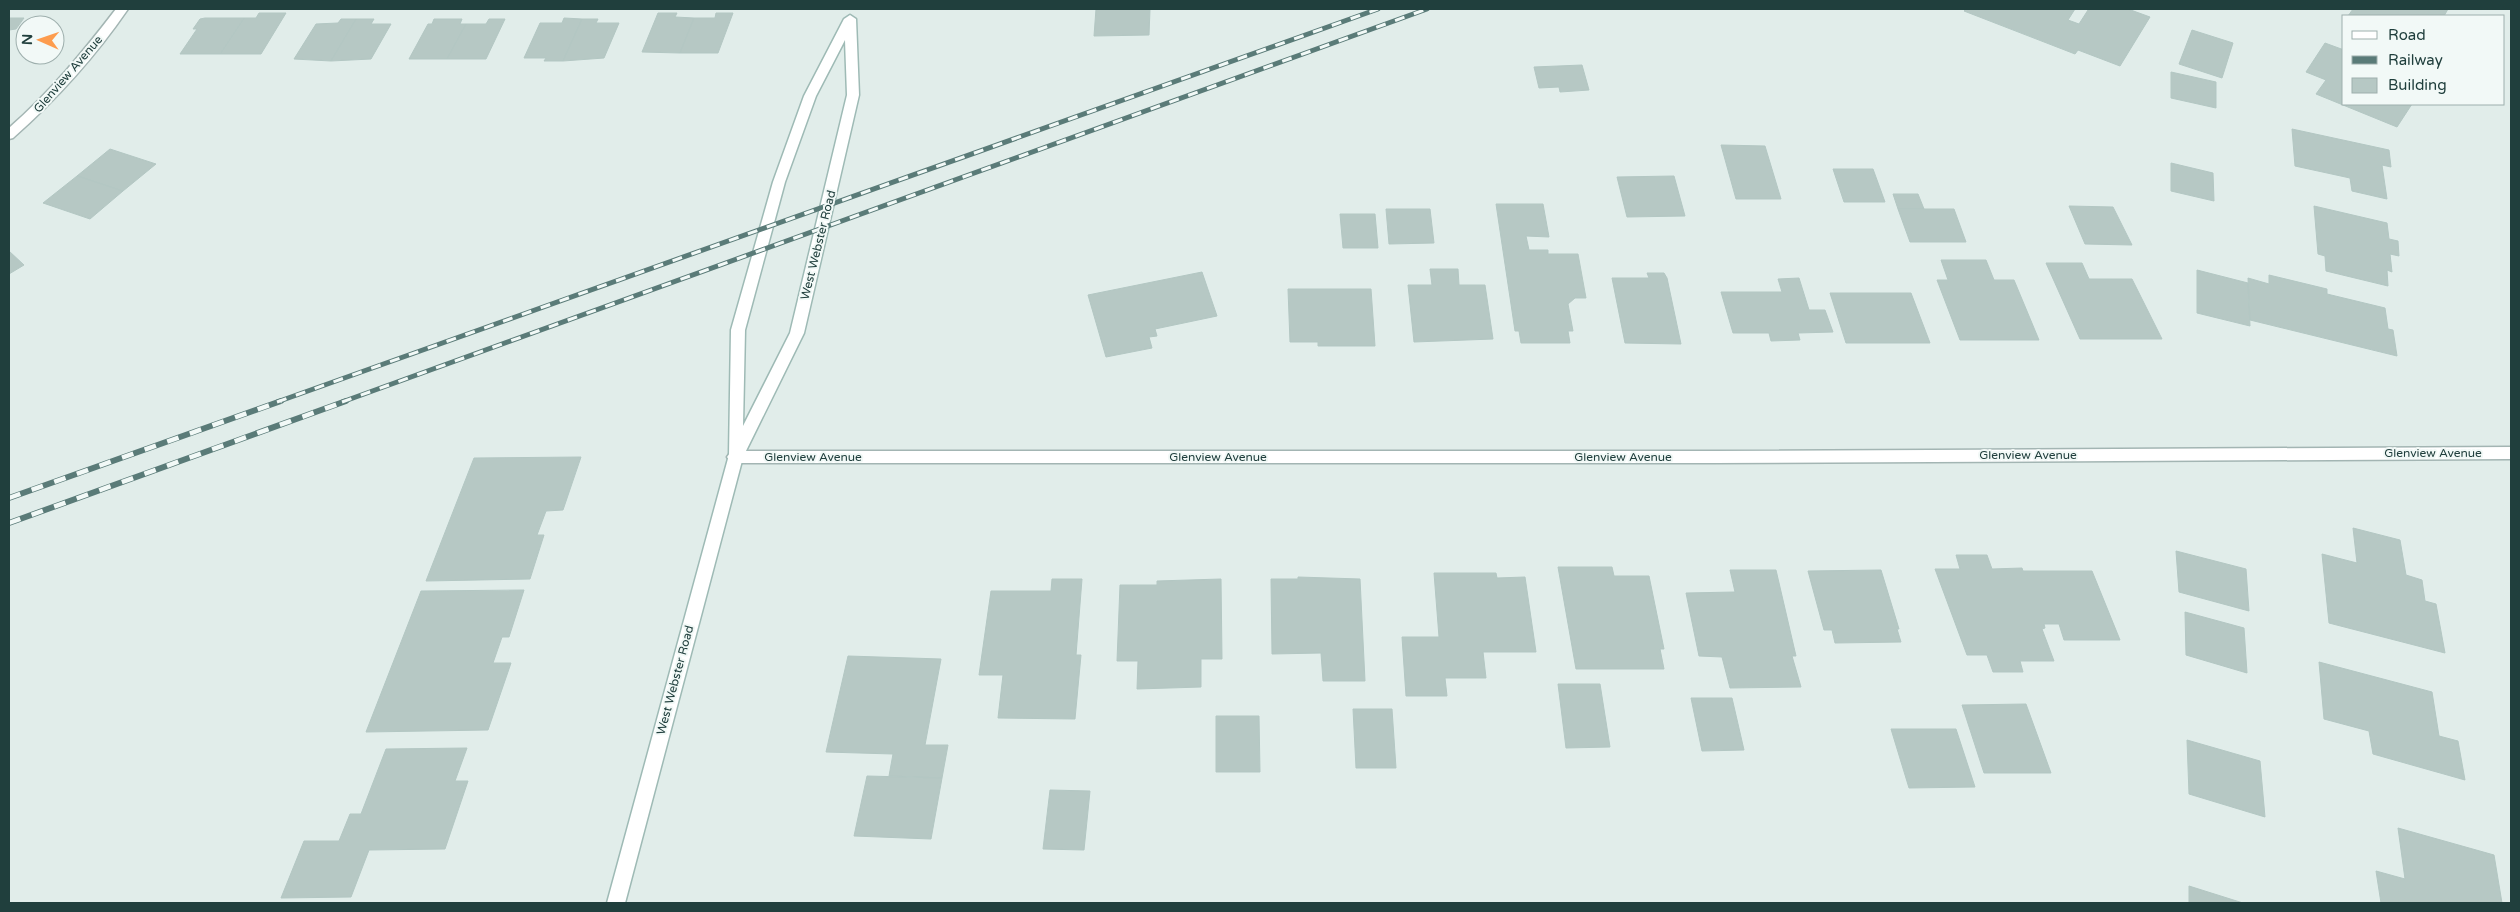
<svg xmlns="http://www.w3.org/2000/svg" width="2520" height="912" font-family="'Varela Round',sans-serif">
	<style>
		.building { fill: #b6c8c4; stroke: #b3c7c3 }
		.lines { fill: none; stroke-linecap: round; stroke-linejoin: round }
		.street-casing { stroke: #a3b5b3; stroke-width: 3 }
		.secondary-casing { stroke: #9ebab5; stroke-width: 3 }
		.street { fill: #fff; fill-rule: evenodd }
		.secondary { fill: #fff; fill-rule: evenodd }
		.rail-far1-casing { stroke: #5a7b78; stroke-width: 5 }
		.rail-casing { stroke: #5a7b78; stroke-width: 6 }
		.rail-far1 { stroke: #f2f9f7; stroke-width: 3; stroke-dasharray: 10; stroke-linecap: butt }
		.rail { stroke: #f2f9f7; stroke-width: 4.5; stroke-dasharray: 12; stroke-linecap: butt }
		.labels { text-anchor: middle; stroke-width: 4; stroke-linejoin: round; paint-order: stroke }
		.street-label { font-size: 12px; fill: #203f3d; stroke: #f2f9f7 }
	</style>
	<rect width="100%" height="100%" fill="#e1edea"/>
	<!-- building -->
	<g class="building">
		<polygon points="1096,9 1150,9 1149,35 1094,36"/>
		<polygon points="1966,9 2075,9 2068,20 2079,24 2088,10 2092,9 2128,9 2150,17 2120,66 2078,50 2075,54 1964,11"/>
		<polygon points="2353,9 2448,9 2444,16 2348,16"/>
		<polygon points="259,13 286,13 261,54 220,54 244,18 256,18"/>
		<polygon points="658,13 677,13 675,17 694,18 680,53 642,52"/>
		<polygon points="716,13 733,13 718,53 680,53 694,18 715,18"/>
		<polygon points="9,18 24,18 16,29 9,30"/>
		<polygon points="205,18 244,18 220,54 180,54 197,29 193,29 200,19"/>
		<polygon points="564,18 582,19 563,61 544,61 546,58 524,58 540,23 562,23"/>
		<polygon points="341,19 356,19 331,61 294,59 316,24 338,23"/>
		<polygon points="356,19 374,19 371,24 391,24 371,59 331,61"/>
		<polygon points="434,19 462,19 460,24 466,24 447,59 409,59 428,24 432,24"/>
		<polygon points="489,19 505,19 486,59 447,59 466,24 486,24"/>
		<polygon points="582,19 598,19 596,23 619,23 604,58 563,61"/>
		<polygon points="2192,30 2233,43 2222,78 2179,64"/>
		<polygon points="2325,43 2344,50 2344,104 2412,104 2397,127 2316,94 2326,80 2306,72"/>
		<polygon points="1582,65 1589,90 1560,92 1559,87 1539,88 1534,67"/>
		<polygon points="2171,72 2216,82 2216,108 2171,98"/>
		<polygon points="2292,129 2389,150 2391,167 2382,165 2387,199 2352,191 2350,178 2295,166"/>
		<polygon points="1721,145 1765,146 1781,199 1736,199"/>
		<polygon points="110,149 156,164 123,191 77,176"/>
		<polygon points="2171,163 2213,173 2214,201 2171,191"/>
		<polygon points="1833,169 1873,169 1885,202 1844,202"/>
		<polygon points="77,176 123,191 90,219 43,203"/>
		<polygon points="1674,176 1685,216 1627,217 1617,177"/>
		<polygon points="1893,194 1918,194 1924,209 1898,209"/>
		<polygon points="1496,204 1543,204 1549,237 1526,236 1529,250 1548,250 1548,254 1578,254 1586,298 1575,298 1568,304 1573,331 1568,331 1570,343 1521,343 1519,331 1515,331"/>
		<polygon points="2069,206 2113,207 2132,245 2085,244"/>
		<polygon points="2314,206 2387,223 2389,239 2398,241 2399,256 2390,254 2392,272 2387,270 2388,286 2326,271 2325,256 2318,254"/>
		<polygon points="1386,209 1430,209 1434,243 1389,244"/>
		<polygon points="1898,209 1954,209 1966,242 1910,242"/>
		<polygon points="1340,214 1375,214 1378,248 1343,248"/>
		<polygon points="9,251 24,265 9,274"/>
		<polygon points="1941,260 1986,260 1994,280 2014,280 2039,340 1960,340 1937,280 1948,280"/>
		<polygon points="2046,263 2082,263 2089,279 2132,279 2162,339 2080,339"/>
		<polygon points="1430,269 1458,269 1459,285 1485,285 1493,339 1414,342 1408,285 1432,285"/>
		<polygon points="2197,270 2248,283 2250,326 2197,313"/>
		<polygon points="1202,272 1217,316 1155,329 1157,336 1149,337 1152,348 1106,357 1088,295"/>
		<polygon points="1647,273 1664,273 1667,278 1681,344 1625,343 1612,278 1649,278"/>
		<polygon points="2269,275 2327,289 2327,294 2385,308 2388,329 2393,330 2397,356 2250,320 2248,278 2269,284"/>
		<polygon points="1799,278 1809,310 1825,310 1833,332 1798,333 1800,340 1771,341 1769,333 1733,333 1721,292 1782,292 1778,279"/>
		<polygon points="1288,289 1371,289 1375,346 1318,346 1318,342 1290,342"/>
		<polygon points="1830,293 1911,293 1930,343 1846,343"/>
		<polygon points="581,457 563,510 546,511 537,535 544,535 530,579 426,581 474,458"/>
		<polygon points="2353,528 2400,540 2406,575 2422,580 2425,601 2436,604 2445,653 2329,623 2322,554 2357,563"/>
		<polygon points="2176,551 2246,569 2249,611 2179,592"/>
		<polygon points="1956,555 1987,555 1992,569 2022,568 2023,571 2092,571 2120,640 2064,640 2059,624 2044,624 2045,628 2042,629 2054,661 2020,661 2023,672 1993,672 1987,655 1967,655 1935,569 1960,569"/>
		<polygon points="1558,567 1612,567 1614,576 1649,576 1664,649 1660,649 1664,669 1576,669"/>
		<polygon points="1730,570 1776,570 1796,656 1792,656 1801,687 1730,688 1722,657 1699,656 1686,593 1735,592"/>
		<polygon points="1881,570 1899,629 1897,629 1901,642 1835,643 1832,630 1824,630 1808,571"/>
		<polygon points="1434,573 1496,573 1497,578 1525,577 1536,652 1483,652 1486,678 1445,678 1447,696 1406,696 1402,637 1439,637"/>
		<polygon points="1298,577 1360,579 1365,681 1323,681 1321,653 1272,654 1271,579 1298,579"/>
		<polygon points="1052,579 1082,579 1076,655 1081,655 1075,719 998,718 1003,675 979,675 991,591 1051,591"/>
		<polygon points="1221,579 1222,659 1201,659 1201,687 1137,689 1138,661 1117,661 1120,585 1157,585 1157,581"/>
		<polygon points="524,590 509,637 502,637 493,663 511,663 488,730 366,732 421,591"/>
		<polygon points="2185,612 2244,628 2247,673 2186,655"/>
		<polygon points="848,656 941,659 925,745 948,745 942,778 889,776 893,754 826,752"/>
		<polygon points="2319,662 2432,692 2439,736 2458,741 2465,780 2373,754 2369,731 2324,719"/>
		<polygon points="1558,684 1600,684 1610,747 1566,748"/>
		<polygon points="1691,698 1732,698 1744,750 1702,751"/>
		<polygon points="2026,704 2051,773 1984,773 1962,705"/>
		<polygon points="1353,709 1392,709 1396,768 1356,768"/>
		<polygon points="1216,716 1259,716 1260,772 1216,772"/>
		<polygon points="1891,729 1956,729 1975,787 1909,788"/>
		<polygon points="2187,740 2260,761 2265,817 2189,794"/>
		<polygon points="467,748 455,781 468,781 445,849 369,850 351,897 281,898 304,841 339,841 350,814 361,814 386,749"/>
		<polygon points="867,776 942,778 931,839 854,836"/>
		<polygon points="1050,790 1090,791 1084,850 1043,849"/>
		<polygon points="2398,828 2494,855 2502,903 2381,903 2376,871 2405,879"/>
		<polygon points="2189,886 2243,903 2189,903"/>
	</g>
	<g class="lines">
		<!-- street casing -->
		<g class="street-casing">
			<g id="street">
				<path d="M116 9H128C95 57 57 99 13 138L9 139V128C50 92 83 52 116 9Z"/>
				<polygon points="2511,447 2511,459 1713,463 735,463 730,461 727,457 730,453 735,451 1713,451"/>
			</g>
		</g>
		<!-- secondary casing -->
		<g class="secondary-casing">
			<path id="secondary" d="M850 15 856 19 859 95 804 333 743 457 625 903H607L729 455 731 330 773 182 804 96 844 19ZM845 40 847 95 790 333 743 426 745 330 785 182 816 96Z"/>
		</g>
		<!-- street -->
		<use href="#street" class="street"/>
		<!-- secondary -->
		<use href="#secondary" class="secondary"/>
		<!-- rail-far1 casing -->
		<g class="rail-far1-casing">
			<g id="rail-far1">
				<polyline points="277,402 1378,9"/>
				<polyline points="342,402 1427,9"/>
			</g>
		</g>
		<!-- rail casing -->
		<g class="rail-casing">
			<g id="rail">
				<polyline points="9,498 281,401"/>
				<polyline points="9,523 346,401"/>
			</g>
		</g>
		<!-- rail-far1 -->
		<use href="#rail-far1" class="rail-far1"/>
		<!-- rail -->
		<use href="#rail" class="rail"/>
	</g>
	<g class="labels">
		<!-- street labels -->
		<g class="street-label">
			<text transform="translate(68 74) rotate(-49)" y="4">Glenview Avenue</text>
			<text transform="translate(818 245) rotate(-76)" y="4">West Webster Road</text>
			<text x="2433" y="457">Glenview Avenue</text>
			<text x="2028" y="459">Glenview Avenue</text>
			<text x="813" y="461">Glenview Avenue</text>
			<text x="1218" y="461">Glenview Avenue</text>
			<text x="1623" y="461">Glenview Avenue</text>
			<text transform="translate(675 680) rotate(-75)" y="4">West Webster Road</text>
		</g>
	</g>
	<!-- border -->
	<rect width="2520" height="912" fill="none" stroke="#203f3d" stroke-width="20"/>
	<!-- legend -->
	<rect x="2342" y="15" width="162" height="90" fill="#f2f9f7" stroke="#9eafad"/>
	<rect x="2352" y="31" width="25" height="8" fill="#ffffff" stroke="#9eafad"/>
	<text x="2388" y="40" font-size="15" fill="#203f3d">Road</text>
	<rect x="2352" y="56" width="25" height="8" fill="#5a7b78" stroke="#9eafad"/>
	<text x="2388" y="65" font-size="15" fill="#203f3d">Railway</text>
	<rect x="2352" y="78" width="25" height="15" fill="#b6c8c4" stroke="#9eafad"/>
	<text x="2388" y="90" font-size="15" fill="#203f3d">Building</text>
	<!-- north arrow -->
	<g transform="translate(40 40) rotate(272)"><circle r="24" fill="#f2f9f7" stroke="#9eafad"/>
	<path d="M0-4L9 19L0 12L-9 19Z" fill="#fd9c4e"/>
	<text y="-8" font-size="14" font-weight="bold" text-anchor="middle" fill="#203f3d">N</text>
	</g>
</svg>
